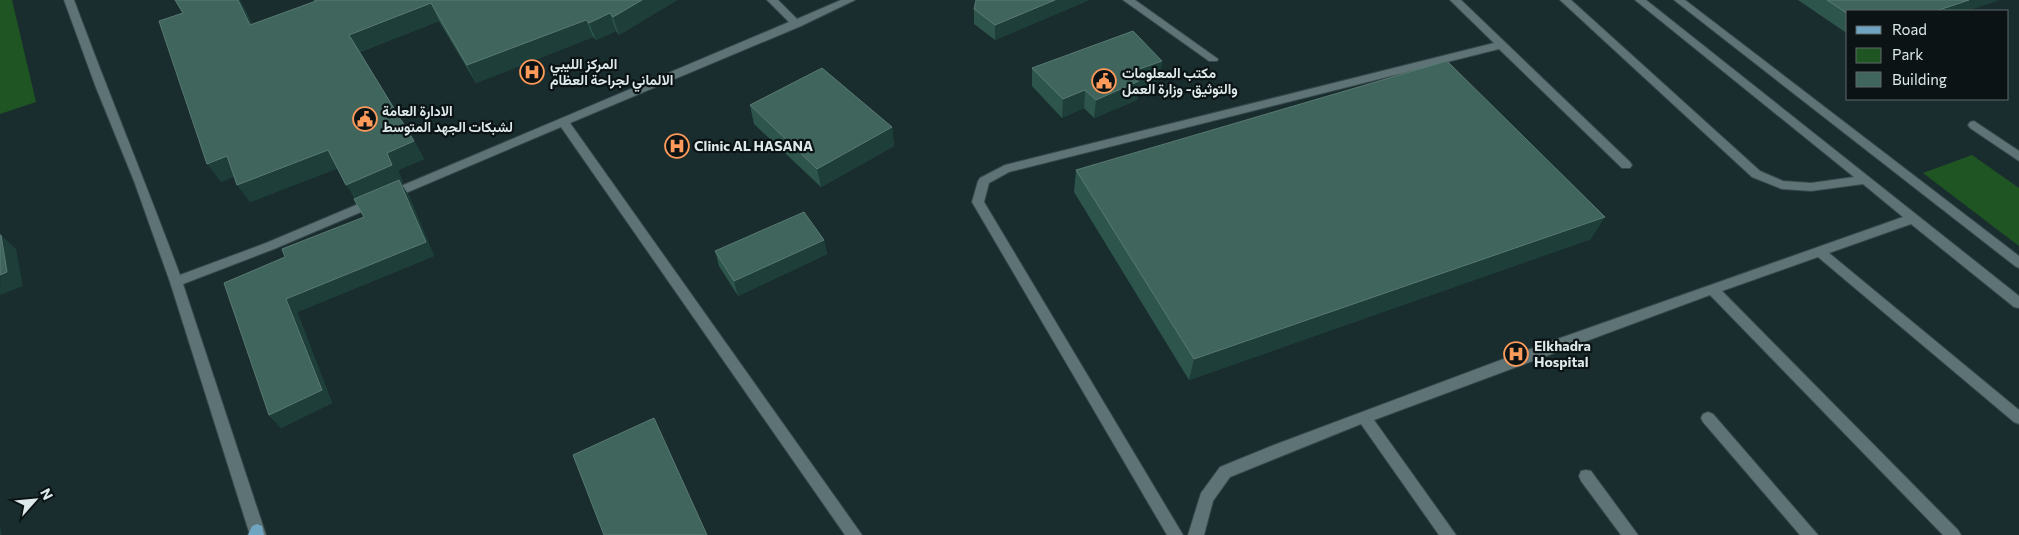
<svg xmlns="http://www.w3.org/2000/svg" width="2019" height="535" font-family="Commissioner,Vazirmatn,sans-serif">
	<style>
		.green { fill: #1f5522 }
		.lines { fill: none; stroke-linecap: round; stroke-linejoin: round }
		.minor-casing { stroke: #37484a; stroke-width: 2 }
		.major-casing { stroke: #37484a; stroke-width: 2 }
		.minor { fill: #5d7376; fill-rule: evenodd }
		.major { fill: #70a5c1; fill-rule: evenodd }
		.wall { fill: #2d554b }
		.shaded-wall { fill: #1d3e39 }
		.building { fill: #40655c; stroke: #597a72 }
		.labels { text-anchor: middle; stroke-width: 4.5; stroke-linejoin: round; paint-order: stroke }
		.poi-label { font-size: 14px; font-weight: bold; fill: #dde9ea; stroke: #0b1314; text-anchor: start }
	</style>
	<rect width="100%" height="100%" fill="#192d2f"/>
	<!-- green -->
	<g class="green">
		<polygon points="0,0 12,0 36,102 0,114"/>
		<polygon points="1972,155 2019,188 2019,246 1923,173"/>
	</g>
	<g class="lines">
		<!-- minor casing -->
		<g class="minor-casing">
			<g id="minor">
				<path d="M64 0H74C108 92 146 183 180 275L266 243 789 22 767 0H778L797 19 841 0H855L801 26 570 123 862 535H845L561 127 274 249 183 284 266 535H250L170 282 134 181 95 85Z"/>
				<polygon points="1123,0 1135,0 1218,59 1217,61 1209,61"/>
				<polygon points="1450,0 1461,0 1630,162 1632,165 1630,168 1622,168 1499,49 1009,172 989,183 984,202 1183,535 1167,535 972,202 978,181 980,178 1005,165 1494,43"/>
				<polygon points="1560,0 1571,0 1760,171 1783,181 1811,183 1854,177 1635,0 1646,0 2019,296 2019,308 2014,307 1911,224 1829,253 2019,410 2019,424 2014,422 1818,257 1722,291 1958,530 1961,535 1943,535 1710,295 1374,420 1456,535 1439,535 1361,424 1230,477 1213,501 1204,535 1188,535 1201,493 1220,467 1274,445 1549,342 1903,217 1863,184 1811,191 1782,189 1752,177"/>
				<polygon points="1674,0 1685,0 2019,256 2019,268 2015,266"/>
				<polygon points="1974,121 2019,151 2019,161 1970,128 1968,125 1970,122"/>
				<polygon points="1708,412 1713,414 1818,535 1800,535 1703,422 1701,418 1703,414"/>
				<polygon points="1586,470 1591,471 1638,535 1621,535 1581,481 1579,476 1581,471"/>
			</g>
		</g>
		<!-- major casing -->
		<g class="major-casing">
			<polygon id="major" points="257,524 262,526 264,535 248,535 252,526"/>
		</g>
		<!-- minor -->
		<use href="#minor" class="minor"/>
		<!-- major -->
		<use href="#major" class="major"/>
	</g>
	<!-- wall -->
	<g class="wall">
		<polygon points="175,0 240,0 252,24 314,2 313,0 677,0 619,35 616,31 596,40 593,37 476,83 439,21 360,52 414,141 424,159 398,170 403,183 401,184 408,194 434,256 297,312 332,403 281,428 269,415 285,257 364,217 355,199 338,168 250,202 234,176 221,182 183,13"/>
		<polygon points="1089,0 995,40 974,24 974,9"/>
		<polygon points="1798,0 1999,0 1966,11 1848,11 1848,34"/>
		<polygon points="1162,61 1159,80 1139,87 1137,100 1094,118 1084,108 1062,118 1032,86 1032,68"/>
		<polygon points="750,105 892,127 894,146 821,187 754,124"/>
		<polygon points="1076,170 1591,239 1189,380 1074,192"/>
		<polygon points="824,240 827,254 738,296 719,266 715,251"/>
	</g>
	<!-- shaded-wall -->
	<g class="shaded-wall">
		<polygon points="238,0 240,0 261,43 250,25"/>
		<polygon points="642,0 677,0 619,35 613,17"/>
		<polygon points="1055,0 1089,0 995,40 995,25"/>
		<polygon points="1969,0 1999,0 1966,11 1936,11"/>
		<polygon points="431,3 439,21 359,52 349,35"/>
		<polygon points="610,13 616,31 596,40 589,23"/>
		<polygon points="586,20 593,37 476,83 467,65"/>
		<polygon points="1162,61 1159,80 1139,87 1137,100 1094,118 1096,100 1131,72"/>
		<polygon points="1085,90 1084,108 1062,118 1063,99"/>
		<polygon points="892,127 894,146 821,187 817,169"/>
		<polygon points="414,141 424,159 398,170 403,183 401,184 408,194 434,256 297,312 332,403 281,428 269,415 286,299 426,242 358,202 346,185 387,153"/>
		<polygon points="328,150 339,168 250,202 237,185"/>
		<polygon points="227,156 240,174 221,182 207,164"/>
		<polygon points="1605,217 1591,239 1189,380 1194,359"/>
		<polygon points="1,235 16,249 23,286 0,295"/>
		<polygon points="824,240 827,254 738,296 734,281"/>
		<polygon points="0,526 2,535 0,535"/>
	</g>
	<!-- building -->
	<g class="building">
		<polygon points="175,0 238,0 250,25 316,1 315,0 642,0 613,17 610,13 589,23 586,20 467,65 431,3 349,35 414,141 387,153 392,165 346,185 328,150 237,185 227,156 207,164 159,21 183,13"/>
		<polygon points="976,0 1055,0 995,25 974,9"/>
		<polygon points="1827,0 1969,0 1936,11 1848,11 1848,14"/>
		<polygon points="1133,31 1162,61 1131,72 1139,81 1096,100 1085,90 1063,99 1032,68"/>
		<polygon points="1447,61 1605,217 1194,359 1076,170"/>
		<polygon points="822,68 892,127 817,169 750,105"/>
		<polygon points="399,180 426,242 286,299 322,390 269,415 224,283 285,257 282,249 364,217 354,199"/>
		<polygon points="804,212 824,240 734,281 715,251"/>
		<polygon points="0,235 1,235 7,272 0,275"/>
		<polygon points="654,418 707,535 604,535 573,455"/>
	</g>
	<!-- icons -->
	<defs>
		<g id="hospital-ring" transform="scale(1.25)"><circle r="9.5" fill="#0b1314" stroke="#ff9b5a" stroke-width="1.5"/><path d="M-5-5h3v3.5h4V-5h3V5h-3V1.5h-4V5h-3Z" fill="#ff9b5a"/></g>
		<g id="civic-ring" transform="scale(1.25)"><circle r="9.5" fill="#0b1314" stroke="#ff9b5a" stroke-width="1.5"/><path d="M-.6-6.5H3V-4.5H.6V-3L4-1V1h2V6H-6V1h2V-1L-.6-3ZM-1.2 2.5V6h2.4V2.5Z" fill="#ff9b5a"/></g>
	</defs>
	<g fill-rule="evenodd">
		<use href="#hospital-ring" x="532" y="72"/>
		<use href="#civic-ring" x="1104" y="81"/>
		<use href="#civic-ring" x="365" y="119"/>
		<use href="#hospital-ring" x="677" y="146"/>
		<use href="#hospital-ring" x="1516" y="354"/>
	</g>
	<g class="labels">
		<!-- poi labels -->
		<g class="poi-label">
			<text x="550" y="69">المركز الليبي<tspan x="550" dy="16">الالماني لجراحة العظام</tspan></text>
			<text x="1122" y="78">مكتب المعلومات<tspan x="1122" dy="16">والتوثيق- وزارة العمل</tspan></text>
			<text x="382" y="116">الادارة العامة<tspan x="382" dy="16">لشبكات الجهد المتوسط</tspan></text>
			<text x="694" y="151">Clinic AL HASANA</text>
			<text x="1534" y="351">Elkhadra<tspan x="1534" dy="16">Hospital</tspan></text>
		</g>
	</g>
	<!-- legend -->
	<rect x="1846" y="10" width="162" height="90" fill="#0b1314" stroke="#5f696a"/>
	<rect x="1856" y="26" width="25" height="8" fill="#70a5c1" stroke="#5f696a"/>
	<text x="1892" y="35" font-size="15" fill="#dde9ea">Road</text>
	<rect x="1856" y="48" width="25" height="15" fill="#1f5522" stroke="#5f696a"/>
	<text x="1892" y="60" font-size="15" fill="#dde9ea">Park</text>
	<rect x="1856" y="72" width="25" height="15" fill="#40655c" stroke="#5f696a"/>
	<text x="1892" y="85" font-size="15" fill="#dde9ea">Building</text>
	<!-- north arrow -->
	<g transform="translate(35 500) rotate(63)" stroke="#0b1314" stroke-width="4" paint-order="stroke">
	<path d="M0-4L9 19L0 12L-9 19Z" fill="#dde9ea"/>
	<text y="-8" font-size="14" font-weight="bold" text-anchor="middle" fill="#dde9ea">N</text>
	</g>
</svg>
